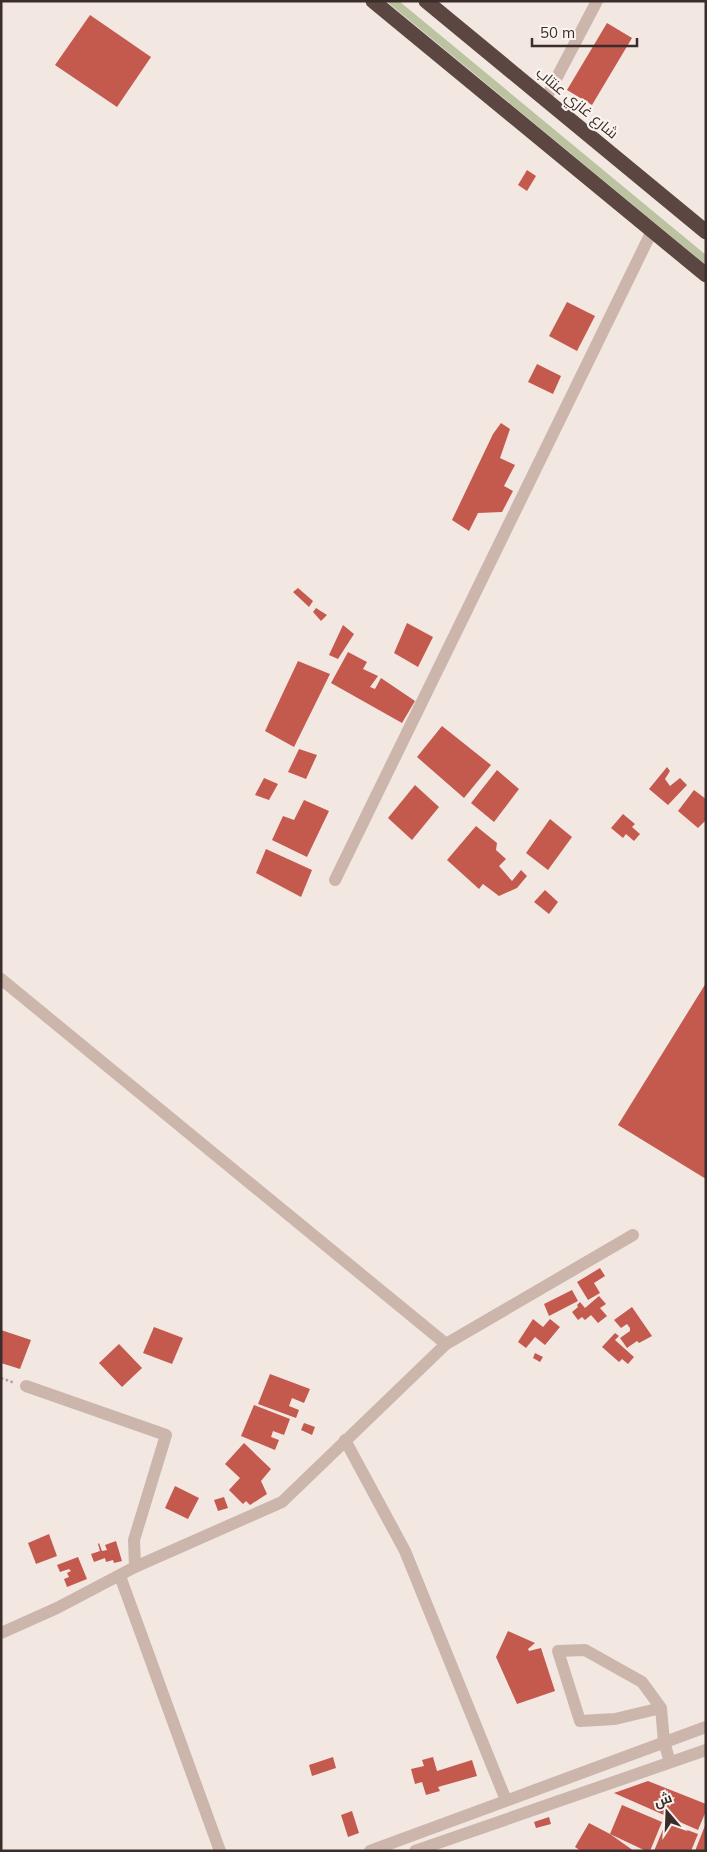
<svg xmlns="http://www.w3.org/2000/svg" width="707" height="1852" font-family="Mulish,Cairo,sans-serif">
	<style>
		.green { fill: #bcc3a0 }
		.building { fill: #c4594e }
		.lines { fill: none; stroke-linecap: round; stroke-linejoin: round }
		.path { stroke: #b8a096; stroke-width: 2.5; stroke-dasharray: 2.5 2.5; stroke-linecap: butt }
		.minor { stroke: #ccb6ac; stroke-width: 12 }
		.highway { stroke: #5b4642; stroke-width: 15 }
		.labels { text-anchor: middle; stroke-width: 4.5; stroke-linejoin: round; paint-order: stroke }
		.street-label { font-size: 15px; fill: #3a2d2b; stroke: #faf3ee }
	</style>
	<rect width="100%" height="100%" fill="#f3e8e1"/>
	<!-- green -->
	<polygon class="green" points="386,1 399,1 706,255 706,265"/>
	<!-- building -->
	<g class="building">
		<polygon points="90,15 151,57 117,107 55,65"/>
		<polygon points="607,23 632,38 592,105 567,90"/>
		<polygon points="527,170 536,176 527,191 518,185"/>
		<polygon points="567,302 595,316 577,351 549,336"/>
		<polygon points="537,364 561,376 553,394 528,382"/>
		<polygon points="501,423 510,429 500,458 515,465 504,486 513,491 502,512 478,513 469,531 452,520 493,434"/>
		<polygon points="298,588 313,601 309,607 293,592"/>
		<polygon points="316,608 327,615 321,621 313,612"/>
		<polygon points="407,623 433,637 418,667 394,653"/>
		<polygon points="343,625 354,634 338,659 329,655"/>
		<polygon points="348,652 367,662 363,669 378,676 370,687 375,689 381,678 415,701 402,723 331,683"/>
		<polygon points="298,661 330,674 294,747 265,731"/>
		<polygon points="442,726 491,765 464,798 417,757"/>
		<polygon points="299,749 317,755 306,779 288,772"/>
		<polygon points="667,767 670,771 665,779 670,786 680,778 687,785 668,805 649,789"/>
		<polygon points="497,770 519,789 494,822 471,803"/>
		<polygon points="264,778 278,784 269,800 255,795"/>
		<polygon points="415,785 439,807 412,840 388,818"/>
		<polygon points="694,790 706,799 706,820 698,828 678,811"/>
		<polygon points="304,800 329,811 307,857 272,840 283,816 294,820"/>
		<polygon points="623,814 635,824 632,827 640,834 634,841 626,834 623,838 611,828"/>
		<polygon points="550,819 572,837 548,870 526,853"/>
		<polygon points="476,826 497,843 496,850 506,859 499,866 512,881 521,870 527,876 517,888 499,896 483,884 479,889 447,860"/>
		<polygon points="266,849 312,870 301,897 256,873"/>
		<polygon points="545,890 558,902 549,914 534,902"/>
		<polygon points="706,983 706,1179 618,1125"/>
		<polygon points="600,1268 605,1276 594,1283 600,1293 588,1300 577,1282"/>
		<polygon points="572,1290 578,1301 549,1316 544,1304"/>
		<polygon points="599,1296 606,1304 600,1308 607,1316 598,1323 591,1315 585,1320 582,1317 578,1320 572,1312 578,1307 577,1305 580,1302 585,1308"/>
		<polygon points="632,1307 652,1336 639,1343 637,1341 627,1348 620,1338 630,1331 630,1328 627,1324 621,1328 614,1320"/>
		<polygon points="533,1319 543,1327 550,1319 560,1327 545,1345 535,1337 526,1348 518,1342"/>
		<polygon points="154,1327 183,1338 172,1364 143,1353"/>
		<polygon points="1,1330 31,1340 20,1369 1,1363"/>
		<polygon points="615,1333 619,1336 615,1340 634,1357 628,1364 622,1359 619,1362 602,1347"/>
		<polygon points="119,1344 142,1368 122,1387 99,1363"/>
		<polygon points="535,1353 543,1357 540,1362 533,1358"/>
		<polygon points="270,1374 310,1389 304,1403 292,1398 289,1406 299,1410 296,1418 258,1404"/>
		<polygon points="254,1405 290,1419 284,1435 273,1431 271,1437 279,1440 275,1450 241,1436"/>
		<polygon points="304,1423 315,1427 312,1435 301,1430"/>
		<polygon points="244,1443 271,1469 261,1481 267,1494 250,1505 246,1501 243,1504 229,1490 240,1478 225,1464"/>
		<polygon points="175,1486 199,1498 188,1519 165,1508"/>
		<polygon points="224,1497 228,1508 218,1511 214,1500"/>
		<polygon points="49,1534 57,1556 36,1564 28,1543"/>
		<polygon points="116,1541 122,1561 114,1563 113,1560 106,1562 105,1558 94,1562 91,1554 100,1551 98,1544 99,1543 102,1551 107,1550 105,1545"/>
		<polygon points="78,1557 87,1579 67,1587 64,1579 69,1577 67,1573 71,1571 69,1569 60,1572 57,1565"/>
		<polygon points="508,1631 535,1643 528,1649 529,1651 541,1648 555,1691 517,1704 496,1657"/>
		<polygon points="333,1757 336,1768 312,1776 309,1765"/>
		<polygon points="433,1757 437,1771 472,1760 477,1776 438,1787 440,1791 426,1795 422,1782 415,1784 411,1769 424,1766 422,1760"/>
		<polygon points="648,1781 706,1804 706,1811 698,1830 614,1793"/>
		<polygon points="622,1805 662,1822 650,1851 646,1851 610,1834"/>
		<polygon points="352,1811 359,1833 348,1837 341,1815"/>
		<polygon points="549,1817 551,1824 536,1828 534,1822"/>
		<polygon points="666,1822 698,1834 691,1851 654,1851"/>
		<polygon points="589,1823 610,1834 634,1851 581,1851 575,1847"/>
		<polygon points="706,1823 706,1851 695,1851"/>
	</g>
	<g class="lines">
		<!-- path -->
		<polyline class="path" points="1,1378 15,1383"/>
		<!-- minor -->
		<g class="minor">
			<polyline points="545,100 597,1"/>
			<polyline points="335,880 652,231"/>
			<polyline points="1,979 446,1344"/>
			<polyline points="26,1386 166,1435 134,1540 135,1567"/>
			<polyline points="345,1440 405,1551 506,1800"/>
			<polyline points="120,1576 220,1851"/>
			<polyline points="1,1633 57,1608 135,1567 282,1502 446,1344 633,1235"/>
			<polyline points="661,1708 615,1719 580,1721 558,1651 585,1650 642,1682 661,1708 664,1742 670,1762"/>
			<polyline points="370,1851 706,1727"/>
			<polyline points="415,1851 706,1750"/>
		</g>
		<!-- highway -->
		<g class="highway">
			<polyline points="373,1 706,275"/>
			<polyline points="426,1 706,232"/>
		</g>
	</g>
	<g class="labels">
		<!-- street labels -->
		<g class="street-label">
			<text transform="translate(577 103) rotate(40)" y="5">شارع غازي عنتاب</text>
		</g>
	</g>
	<!-- border -->
	<rect width="707" height="1852" fill="none" stroke="#3a2d2b" stroke-width="5"/>
	<!-- north arrow -->
	<g transform="translate(667 1812) rotate(341)" stroke="#faf3ee" stroke-width="4" paint-order="stroke">
	<path d="M0-4L9 19L0 12L-9 19Z" fill="#3a2d2b"/>
	<text y="-8" font-size="14" font-weight="bold" text-anchor="middle" fill="#3a2d2b">ش</text>
	</g>
	<!-- scale -->
	<path d="M532 38v8h105v-8" fill="none" stroke="#3a2d2b" stroke-width="2.5"/>
	<text x="540" y="38" font-size="15" fill="#3a2d2b" stroke="#faf3ee" stroke-width="4" paint-order="stroke">50 m</text>
</svg>
